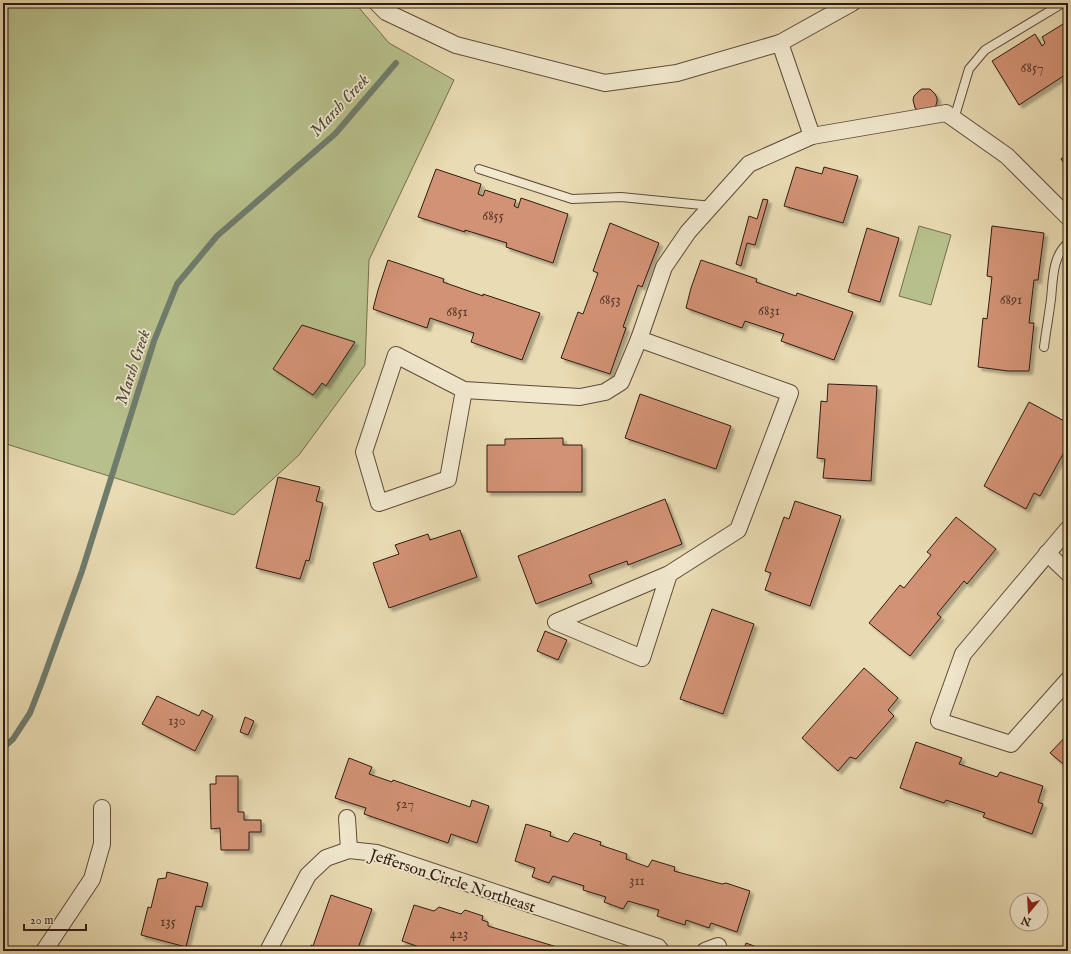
<svg xmlns="http://www.w3.org/2000/svg" width="1071" height="954" font-family="'IM FELL English',serif">
	<style>
		.green { fill: #b7c08c; stroke: #746e4f }
		.lines { fill: none; stroke-linecap: round; stroke-linejoin: round }
		.stream { stroke: #6f7c6c; stroke-width: 6 }
		.building { fill: #d29275; stroke: #301b12; filter: url(#shadow) }
		.service-casing { stroke: #5e4b3a; stroke-width: 10 }
		.minor-casing { stroke: #5e4b3a; stroke-width: 18 }
		.service { stroke: #f1e8ce; stroke-width: 8 }
		.minor { stroke: #f1e8ce; stroke-width: 16 }
		.labels { text-anchor: middle; stroke-width: 3.5; stroke-linejoin: round; paint-order: stroke }
		.number-label { font-size: 14px; fill: #58392b }
		.street-label { font-size: 16px; fill: #301b12; stroke: #f1e8ce }
		.water-label { font-size: 17px; font-style: italic; fill: #504b3f; stroke: #f1e8ce }
	</style>
	<defs>
		<filter id="shadow"><feDropShadow dx="3.5" dy="3.5" stdDeviation="1" flood-color="#0004"/></filter>
	</defs>
	<rect width="100%" height="100%" fill="#e9dbb3"/>
	<filter id="stains"><feTurbulence type="fractalNoise" baseFrequency=".005" numOctaves="4"/><feColorMatrix values="0 0 0 0 .2 0 0 0 0 .09 0 0 0 0 .02 0 0 0 .5 -.17"/></filter>
	<radialGradient id="worn" r=".72"><stop offset=".6" stop-color="#630" stop-opacity="0"/><stop offset="1" stop-color="#630" stop-opacity=".3"/></radialGradient>
	<!-- green -->
	<g class="green">
		<polygon points="3,3 355,3 389,43 454,80 369,260 365,365 299,455 234,515 3,443"/>
		<polygon points="919,226 951,235 931,305 899,296"/>
	</g>
	<g class="lines">
		<!-- stream -->
		<polyline class="stream" points="3,748 13,739 30,713 42,682 82,571 154,341 177,284 217,236 335,134 396,63"/>
	</g>
	<!-- building -->
	<g class="building">
		<polygon points="1068,21 1068,73 1019,105 992,61 1035,34 1042,46 1045,43 1042,37"/>
		<polygon points="922,89 930,89 935,94 937,98 937,102 935,108 918,110 915,108 913,100 914,96 919,91"/>
		<polygon points="1068,154 1068,169 1061,159"/>
		<polygon points="796,167 822,174 824,167 858,176 843,223 784,206"/>
		<polygon points="436,169 481,184 478,194 483,196 485,190 516,200 514,206 518,208 521,198 568,214 553,263 506,247 507,243 465,230 465,232 418,217"/>
		<polygon points="763,199 768,200 755,245 747,243 741,266 736,264 749,216 757,219"/>
		<polygon points="610,223 659,243 642,287 638,285 623,327 626,328 610,374 561,358 578,312 583,314 598,273 593,271"/>
		<polygon points="992,226 1044,233 1038,280 1034,280 1029,323 1034,323 1029,371 1008,371 978,367 983,318 987,319 992,277 987,276"/>
		<polygon points="867,228 899,238 880,302 848,292"/>
		<polygon points="388,260 444,279 443,282 483,296 483,294 540,313 522,360 471,342 474,333 430,318 427,328 373,309 378,290"/>
		<polygon points="701,260 757,279 756,282 796,296 797,293 853,312 834,360 781,341 784,334 745,321 742,328 686,308 691,288"/>
		<polygon points="302,325 355,342 326,386 322,383 313,395 273,369"/>
		<polygon points="828,384 877,386 871,481 823,478 825,459 817,458 821,401 827,402"/>
		<polygon points="640,394 731,426 716,469 625,438"/>
		<polygon points="1029,402 1068,423 1068,431 1063,441 1068,445 1040,496 1034,493 1026,509 984,486"/>
		<polygon points="563,438 563,445 582,445 582,492 487,492 487,445 505,445 505,439"/>
		<polygon points="278,477 320,487 316,501 323,503 309,561 306,560 300,579 256,568"/>
		<polygon points="665,499 682,544 628,565 627,561 589,575 592,583 536,604 518,556"/>
		<polygon points="795,501 841,516 810,606 765,590 771,573 765,571 784,517 789,519"/>
		<polygon points="956,517 996,549 967,584 964,581 937,614 941,617 910,656 869,623 900,585 904,588 931,555 927,552"/>
		<polygon points="460,530 477,577 389,608 373,563 399,554 395,545 428,534 430,540"/>
		<polygon points="712,609 754,624 723,714 680,699"/>
		<polygon points="545,631 567,640 558,660 537,651"/>
		<polygon points="864,668 898,698 888,710 894,716 856,759 850,757 838,771 802,738"/>
		<polygon points="157,696 199,716 202,710 213,716 195,751 142,724"/>
		<polygon points="245,717 254,721 248,735 240,732"/>
		<polygon points="1068,734 1068,768 1050,753"/>
		<polygon points="916,742 962,758 959,764 997,777 1000,772 1043,786 1038,802 1043,804 1032,834 983,817 985,813 946,800 944,803 900,788"/>
		<polygon points="349,758 372,767 369,774 392,782 393,780 470,807 472,800 489,806 477,843 451,834 448,843 364,814 366,808 335,798"/>
		<polygon points="216,776 238,776 238,812 244,812 244,820 261,820 261,832 249,832 249,850 221,850 220,828 211,829 210,784 216,784"/>
		<polygon points="526,824 551,832 550,836 568,842 574,833 601,842 600,845 627,854 626,859 648,867 652,860 675,867 674,871 722,884 726,883 750,891 737,932 711,923 709,928 686,920 685,925 657,916 659,910 628,901 623,909 604,902 606,897 583,890 584,886 553,876 549,883 532,877 535,868 515,861"/>
		<polygon points="167,872 208,883 202,907 196,906 186,947 141,935 148,907 151,908 158,879 166,878"/>
		<polygon points="331,895 372,909 357,951 309,951 311,945 313,946"/>
		<polygon points="414,905 434,911 439,907 461,914 465,910 483,916 482,920 488,922 488,926 557,947 555,951 456,951 452,950 451,951 440,951 427,947 425,949 402,941"/>
		<polygon points="746,943 767,951 743,951"/>
	</g>
	<g class="lines">
		<!-- service casing -->
		<g class="service-casing">
			<g id="service">
				<polyline points="954,119 969,69 985,50 1063,3"/>
				<polyline points="479,169 572,199 621,197 712,206"/>
				<path d="M1044 347C1046 331 1049 315 1051 299 1053 281 1052 256 1068 243"/>
			</g>
		</g>
		<!-- minor casing -->
		<g class="minor-casing">
			<g id="minor">
				<polyline points="377,3 386,12 456,45 605,83 677,73 780,43 852,3"/>
				<polyline points="780,43 812,136"/>
				<polyline points="639,339 790,393 738,530 669,574 556,622 642,658 669,574"/>
				<polyline points="464,390 448,479 379,503 364,452 396,355 464,390 580,397 605,392 621,382 639,339 664,267 688,232 749,164 812,136 946,113 1007,156 1068,217"/>
				<polyline points="1068,529 963,654 939,721 1011,744 1068,680"/>
				<polyline points="1047,553 1068,573"/>
				<polyline points="347,818 349,850"/>
				<polyline points="44,951 92,879 102,844 102,808"/>
				<polyline points="268,951 308,875 326,858 349,850 377,853 658,947 661,951"/>
				<polyline points="705,951 718,946"/>
			</g>
		</g>
		<!-- service -->
		<use href="#service" class="service"/>
		<!-- minor -->
		<use href="#minor" class="minor"/>
	</g>
	<g class="labels">
		<!-- number labels -->
		<g class="number-label">
			<text x="1032" y="72">6857</text>
			<text x="493" y="220">6855</text>
			<text x="610" y="304">6853</text>
			<text x="1011" y="304">6891</text>
			<text x="769" y="315">6831</text>
			<text x="457" y="316">6851</text>
			<text x="177" y="725">130</text>
			<text x="405" y="808">527</text>
			<text x="637" y="885">311</text>
			<text x="168" y="926">135</text>
			<text x="459" y="938">423</text>
		</g>
		<!-- street labels -->
		<g class="street-label">
			<text transform="translate(453 880) rotate(18)" y="6">Jefferson Circle Northeast</text>
		</g>
		<!-- water labels -->
		<g class="water-label">
			<text transform="translate(339 105) rotate(-47)" y="6">Marsh Creek</text>
			<text transform="translate(132 367) rotate(-72)" y="6">Marsh Creek</text>
		</g>
	</g>
	<!-- margin -->
	<rect width="1071" height="954" fill="none" stroke="#e9dbb3" stroke-width="16"/>
	<rect x="4" y="4" width="1063" height="946" fill="none" stroke="#301b12" stroke-width="2"/>
	<rect x="8" y="8" width="1055" height="938" fill="none" stroke="#301b12"/>
	<!-- north arrow -->
	<g transform="translate(1029 912) rotate(198)"><circle r="19" fill="#f1e8ce" stroke="#a49683"/>
	<path d="M0-3L7 15L0 10L-7 15Z" fill="#8f2418"/>
	<text y="-6" font-size="11" font-weight="bold" text-anchor="middle" fill="#301b12">N</text>
	</g>
	<!-- scale -->
	<path d="M24 924v6h62v-6" fill="none" stroke="#301b12" stroke-width="2"/>
	<text x="30" y="924" font-size="12" fill="#301b12" stroke="#f1e8ce" stroke-width="3" paint-order="stroke">20 m</text>
	<rect width="100%" height="100%" filter="url(#stains)"/>
	<rect width="100%" height="100%" fill="url(#worn)"/>
</svg>
